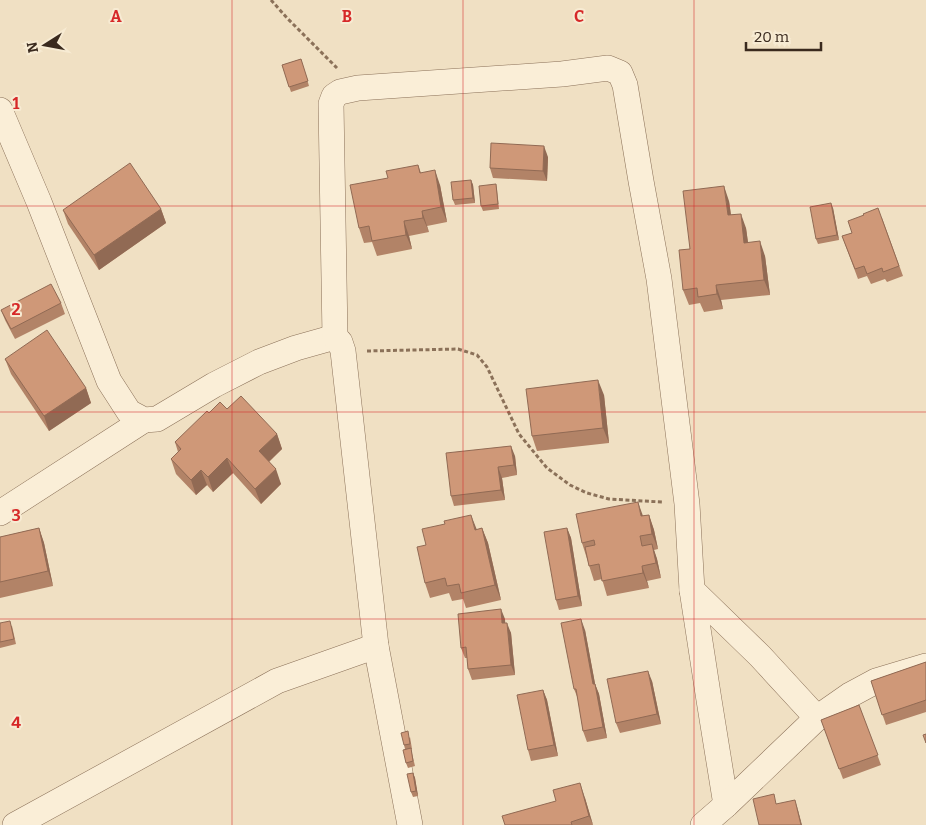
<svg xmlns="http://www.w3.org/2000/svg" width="926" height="825" font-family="Bitter,serif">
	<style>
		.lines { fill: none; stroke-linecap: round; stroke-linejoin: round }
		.street-casing { stroke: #8b7159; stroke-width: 26 }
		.path { stroke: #8b7159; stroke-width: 3; stroke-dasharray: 4 2.5; stroke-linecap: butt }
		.street { stroke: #faeed7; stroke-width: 25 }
		.wall { fill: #b28367 }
		.shaded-wall { fill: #916a54 }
		.building { fill: #cf9878; stroke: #916a54 }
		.grid { fill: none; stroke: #d62828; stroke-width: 1; stroke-opacity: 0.55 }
		.grid-label { font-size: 16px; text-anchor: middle; font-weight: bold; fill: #d62828; stroke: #f7ebd3; stroke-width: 4; stroke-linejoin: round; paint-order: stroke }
	</style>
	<rect width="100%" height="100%" fill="#f0e0c3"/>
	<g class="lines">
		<!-- street casing -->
		<g class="street-casing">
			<g id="street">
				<polyline points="0,110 39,202 109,381 129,412 144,420 157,419 214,385 259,362 296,348 335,337 340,342 343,351 376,646 410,825"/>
				<polyline points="335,337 331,104 334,96 340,92 358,88 562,74 608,68 620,73 625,85 641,181 659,279 687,504 692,590 709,700 726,805"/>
				<polyline points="0,513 144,420"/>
				<polyline points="692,590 760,656 817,718"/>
				<polyline points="15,825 277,681 376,646"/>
				<polyline points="703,825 726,805 817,718 850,695 876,681 926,666"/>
			</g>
		</g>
		<!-- path -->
		<g class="path">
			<polyline points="271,0 287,18 337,68"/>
			<polyline points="367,351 458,349 477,355 487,367 519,434 547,468 570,485 587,493 609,499 662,502"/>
		</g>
		<!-- street -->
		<use href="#street" class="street"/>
	</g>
	<!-- wall -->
	<g class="wall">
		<polygon points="301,59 309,86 291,92 282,65"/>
		<polygon points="548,157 547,181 493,178 490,168"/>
		<polygon points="418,165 421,173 440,185 447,222 427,226 429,232 409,236 412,249 377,256 372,242 364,243 359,228 388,178"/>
		<polygon points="471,180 473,185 475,203 455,205 453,200"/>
		<polygon points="496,184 497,190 499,209 483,211 481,206"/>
		<polygon points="729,201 731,215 746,228 748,242 765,256 770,295 721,300 723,309 704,312 700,303 689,305 683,290 690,249"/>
		<polygon points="833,208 839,240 818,244 816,239"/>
		<polygon points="161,209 166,223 99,270 68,224 63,210"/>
		<polygon points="882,218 903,276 887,282 885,279 871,284 867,276 858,279 842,236 852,233"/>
		<polygon points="61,303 65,314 15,339 5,320 1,310"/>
		<polygon points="5,359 86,388 91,403 49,431 11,374"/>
		<polygon points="604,395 609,443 537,451 532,436"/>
		<polygon points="227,409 277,434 282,449 269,462 281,484 261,504 233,473 213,492 207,485 196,495 176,474 171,459 178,452 175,442 209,413"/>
		<polygon points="515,456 517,475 502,478 505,500 454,506 451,496"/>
		<polygon points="649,515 654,530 658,549 654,550 657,559 661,578 647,581 649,588 607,596 602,579 594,581 582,543 643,516"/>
		<polygon points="39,528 44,543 53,586 0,598 0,537"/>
		<polygon points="482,528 488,543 501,600 466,608 463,599 452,601 449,593 430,598 425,583 426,545"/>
		<polygon points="567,528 571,538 582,606 559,610 556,600"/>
		<polygon points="505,619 505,623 511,633 515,675 472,680 468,669 467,658 465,658 461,648"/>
		<polygon points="0,623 12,626 16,644 0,648"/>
		<polygon points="585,630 595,684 599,694 607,738 587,742 583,731 578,699 574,689"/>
		<polygon points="926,662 926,712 886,725 871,681"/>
		<polygon points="652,681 661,724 620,733 616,723"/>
		<polygon points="543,690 547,700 558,756 531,761 528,750"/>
		<polygon points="859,705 881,765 843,779 821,720"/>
		<polygon points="410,737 412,749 411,749 415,766 408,768 406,763 405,749 404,745"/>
		<polygon points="413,773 415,778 418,796 413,797 411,792"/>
		<polygon points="585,798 593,825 505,825"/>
	</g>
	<!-- shaded-wall -->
	<g class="shaded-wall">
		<polygon points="544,146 548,157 547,181 543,171"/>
		<polygon points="435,170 440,185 447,222 441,207"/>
		<polygon points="471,180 473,185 475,203 473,198"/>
		<polygon points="724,186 729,201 733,230 728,215"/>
		<polygon points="831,203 833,208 839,240 837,235"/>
		<polygon points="161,209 166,223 99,270 94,255"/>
		<polygon points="422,211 429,232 423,218"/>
		<polygon points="741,214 746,228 750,258 744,243"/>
		<polygon points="404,221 409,236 412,249 406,235"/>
		<polygon points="760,241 765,256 770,295 764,280"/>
		<polygon points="716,285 721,300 723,309 717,294"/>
		<polygon points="598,380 604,395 609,443 603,428"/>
		<polygon points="86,388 91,403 49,431 44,416"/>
		<polygon points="277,434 282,449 264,466 259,451"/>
		<polygon points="511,446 515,456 517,475 514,465"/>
		<polygon points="227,458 233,473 213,492 208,477"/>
		<polygon points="498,467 502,478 505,500 501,490"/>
		<polygon points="276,469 281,484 261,504 255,489"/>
		<polygon points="201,470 207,485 196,495 191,480"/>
		<polygon points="638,502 643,516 641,516"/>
		<polygon points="471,515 477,530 475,530"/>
		<polygon points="649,515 654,530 658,549 652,534"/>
		<polygon points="39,528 44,543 53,586 48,571"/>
		<polygon points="482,528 488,543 501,600 495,585"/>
		<polygon points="567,528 571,538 582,606 578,596"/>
		<polygon points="652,544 657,559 661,578 656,563"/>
		<polygon points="642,566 647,581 649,588 643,573"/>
		<polygon points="501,609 505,619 506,634 502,623"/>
		<polygon points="581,619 585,630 597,694 593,684"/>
		<polygon points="507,623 511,633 515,675 511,665"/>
		<polygon points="648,671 652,681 661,724 657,714"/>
		<polygon points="595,684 599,694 607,738 603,727"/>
		<polygon points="543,690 547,700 558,756 554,745"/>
		<polygon points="413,773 415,778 418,796 416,791"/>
		<polygon points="580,783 585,798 593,825 589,816"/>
		<polygon points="795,800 798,810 802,825 801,825"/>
	</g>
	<!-- building -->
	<g class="building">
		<polygon points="301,59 308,81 289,87 282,65"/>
		<polygon points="491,143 544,146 543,171 490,168"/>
		<polygon points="130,163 161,209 94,255 63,210"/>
		<polygon points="418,165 420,173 435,170 441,207 422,211 423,218 404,221 406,235 372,241 369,226 359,228 350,185 388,178 386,171"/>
		<polygon points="471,180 473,198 453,200 451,182"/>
		<polygon points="496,184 498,204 481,206 479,186"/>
		<polygon points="724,186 728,215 741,214 744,243 760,241 764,280 716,285 717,294 698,297 697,288 683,290 679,250 690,249 683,191"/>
		<polygon points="831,203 837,235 816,239 810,207"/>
		<polygon points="878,208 899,266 883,272 882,268 867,274 864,266 855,269 842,236 852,233 848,221 864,215 863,214"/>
		<polygon points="51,284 61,303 11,329 1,310"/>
		<polygon points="47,330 86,388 44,416 5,359"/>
		<polygon points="598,380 603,428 532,436 526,389"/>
		<polygon points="241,396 277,434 259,451 276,469 255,489 227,458 208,477 201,470 191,480 171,459 181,449 175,442 207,411 209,413 220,402 227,409"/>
		<polygon points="511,446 514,465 498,467 501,490 451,496 446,453"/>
		<polygon points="638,502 641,516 649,515 652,534 640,536 642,546 652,544 656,563 642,566 643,573 602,581 599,564 589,566 585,547 595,545 594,540 582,543 576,514"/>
		<polygon points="471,515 475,530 482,528 495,585 461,593 459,584 447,586 445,578 425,583 417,547 426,545 422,529 445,524 444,521"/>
		<polygon points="39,528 48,571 0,582 0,537"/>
		<polygon points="567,528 578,596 556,600 544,532"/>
		<polygon points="501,609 502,623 507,623 511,665 468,669 466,647 461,648 458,614"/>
		<polygon points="581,619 593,684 595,684 603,727 583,731 576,689 574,689 561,623"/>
		<polygon points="10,621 14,639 0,642 0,623"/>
		<polygon points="926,662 926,700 882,715 871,681"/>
		<polygon points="648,671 657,714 616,723 607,679"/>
		<polygon points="543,690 554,745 528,750 517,695"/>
		<polygon points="859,705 878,755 839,769 821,720"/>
		<polygon points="408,731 410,744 404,745 401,733"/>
		<polygon points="926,734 926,743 923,735"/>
		<polygon points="411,748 413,761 406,763 403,750"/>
		<polygon points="413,773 416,791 411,792 407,774"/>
		<polygon points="580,783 589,816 571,822 572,825 505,825 502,816 556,801 553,790"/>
		<polygon points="774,794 776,804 795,800 801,825 759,825 753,799"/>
	</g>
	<!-- grid -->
	<path class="grid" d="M232 0V825M463 0V825M694 0V825M0 206H926M0 412H926M0 619H926"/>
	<g class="grid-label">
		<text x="116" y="22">A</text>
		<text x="347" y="22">B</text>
		<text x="579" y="22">C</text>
		<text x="16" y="109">1</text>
		<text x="16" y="315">2</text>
		<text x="16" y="521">3</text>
		<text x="16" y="728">4</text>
	</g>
	<!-- north arrow -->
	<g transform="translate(45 45) rotate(259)" stroke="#f7ebd3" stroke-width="4" paint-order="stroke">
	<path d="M0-4L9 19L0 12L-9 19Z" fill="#3a2a1e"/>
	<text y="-8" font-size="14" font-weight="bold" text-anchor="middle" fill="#3a2a1e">N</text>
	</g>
	<!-- scale -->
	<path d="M746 42v8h75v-8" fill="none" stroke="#3a2a1e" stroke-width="2.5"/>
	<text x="754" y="42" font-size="15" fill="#3a2a1e" stroke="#f7ebd3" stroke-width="4" paint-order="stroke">20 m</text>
</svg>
